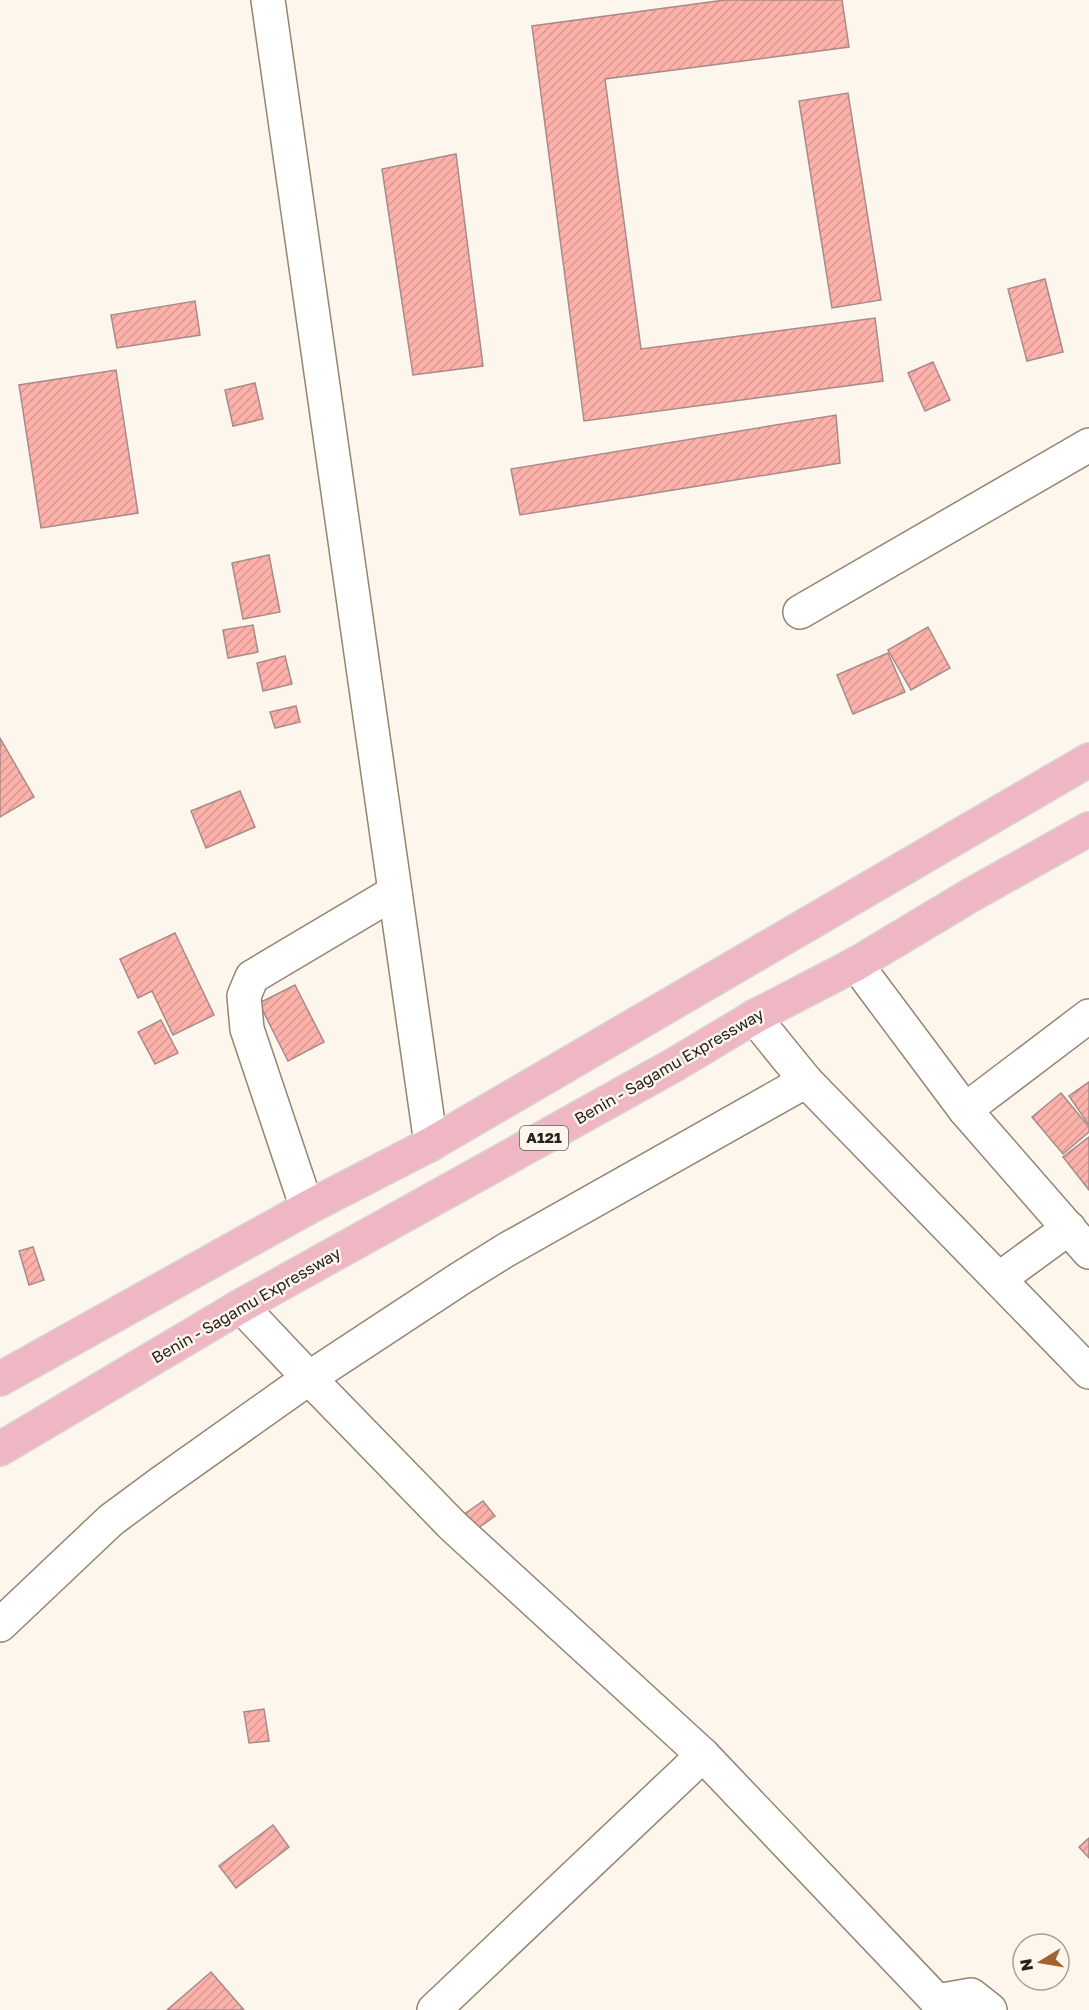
<svg xmlns="http://www.w3.org/2000/svg" width="1089" height="2010" font-family="'Golos Text',sans-serif">
	<style>
		.building { fill: url(#building-hatch); stroke: #a88b88; stroke-width: 1.5 }
		.lines { fill: none; stroke-linecap: round; stroke-linejoin: round }
		.minor-casing { stroke: #95846f; stroke-width: 36 }
		.highway-casing { stroke: #d8d7d6; stroke-width: 36 }
		.minor { stroke: #fff; stroke-width: 33 }
		.highway { stroke: #efb6c4; stroke-width: 33 }
		.labels { text-anchor: middle; stroke-width: 5; stroke-linejoin: round; paint-order: stroke }
		.shield { fill: #fdf6ed; stroke: #686159; stroke-width: 1.5 }
		.shield-label { font-size: 15px; font-weight: bold; fill: #282119 }
		.street-label { font-size: 16px; fill: #282119; stroke: #fdf6ed }
	</style>
	<defs>
		<pattern id="building-hatch" width="6" height="6" patternUnits="userSpaceOnUse" patternTransform="scale(1.5)"><rect width="6" height="6" fill="#fdb1ab"/><path d="M-1 1l2-2M0 6l6-6M5 7l2-2" fill="none" stroke="#d99893"/></pattern>
	</defs>
	<rect width="100%" height="100%" fill="#fdf6ed"/>
	<!-- building -->
	<g class="building">
		<polygon points="725,0 842,0 849,47 605,79 641,349 875,318 883,381 584,421 532,26"/>
		<polygon points="848,93 881,300 832,308 799,101"/>
		<polygon points="456,154 483,366 413,375 382,169"/>
		<polygon points="1045,279 1063,352 1027,361 1008,289"/>
		<polygon points="195,301 200,335 117,348 111,315"/>
		<polygon points="933,362 950,400 925,411 908,373"/>
		<polygon points="116,370 138,513 41,528 19,385"/>
		<polygon points="255,383 263,419 233,426 225,390"/>
		<polygon points="836,415 840,463 520,515 511,469"/>
		<polygon points="269,555 280,612 243,619 232,563"/>
		<polygon points="253,625 258,652 228,658 223,630"/>
		<polygon points="928,627 950,668 911,690 888,650"/>
		<polygon points="888,653 905,692 853,714 837,675"/>
		<polygon points="285,656 292,684 263,691 257,663"/>
		<polygon points="296,706 300,722 275,728 270,712"/>
		<polygon points="0,738 34,797 0,817"/>
		<polygon points="240,791 255,827 206,848 191,811"/>
		<polygon points="175,933 214,1015 173,1035 152,991 138,998 120,959"/>
		<polygon points="295,985 324,1042 288,1061 259,1003"/>
		<polygon points="161,1020 178,1053 155,1064 138,1032"/>
		<polygon points="1089,1082 1089,1125 1069,1096"/>
		<polygon points="1061,1093 1089,1127 1089,1132 1063,1154 1032,1117"/>
		<polygon points="1089,1137 1089,1190 1063,1157"/>
		<polygon points="33,1247 44,1280 29,1285 19,1251"/>
		<polygon points="483,1501 495,1516 467,1536 456,1520"/>
		<polygon points="264,1709 269,1741 249,1743 244,1712"/>
		<polygon points="273,1825 289,1847 236,1888 219,1866"/>
		<polygon points="1089,1838 1089,1858 1079,1847"/>
		<polygon points="211,1972 244,2010 167,2010"/>
	</g>
	<g class="lines">
		<!-- minor casing -->
		<g class="minor-casing">
			<g id="minor">
				<polyline points="268,0 431,1144"/>
				<polyline points="800,612 1089,445"/>
				<polyline points="856,964 965,1110 1089,1252"/>
				<polyline points="754,1017 806,1081 1089,1372"/>
				<polyline points="965,1110 1089,1016"/>
				<polyline points="307,1208 247,1029 244,996 252,977 395,892"/>
				<polyline points="999,1279 1069,1228"/>
				<polyline points="241,1306 309,1378 453,1526 703,1755 937,2001 971,1995 990,2010"/>
				<polyline points="0,1625 111,1520 161,1483 309,1378 461,1278 506,1250 806,1081"/>
				<polyline points="434,2010 703,1755"/>
			</g>
		</g>
		<!-- highway casing -->
		<g class="highway-casing">
			<g id="highway">
				<polyline points="0,1379 307,1208 431,1144 1089,760"/>
				<polyline points="0,1449 241,1306 674,1065 754,1017 856,964 971,895 1089,829"/>
			</g>
		</g>
		<!-- minor -->
		<use href="#minor" class="minor"/>
		<!-- highway -->
		<use href="#highway" class="highway"/>
	</g>
	<g class="labels">
		<!-- shield labels -->
		<rect class="shield" x="520" y="1126" width="48" height="24" rx="4.5"/>
		<g class="shield-label">
			<text x="544" y="1143">A121</text>
		</g>
		<!-- street labels -->
		<g class="street-label">
			<text transform="translate(669 1066) rotate(-30)" y="6">Benin - Sagamu Expressway</text>
			<text transform="translate(246 1305) rotate(-30)" y="6">Benin - Sagamu Expressway</text>
		</g>
	</g>
	<!-- north arrow -->
	<g transform="translate(1041 1962) rotate(259)"><circle r="28" fill="#fdf6ed" stroke="#a8a198" stroke-width="1.5"/>
	<path d="M0-4.5L10 22L0 15L-10 22Z" fill="#a4632d"/>
	<text y="-9" font-size="16" font-weight="bold" text-anchor="middle" fill="#282119">N</text>
	</g>
</svg>
